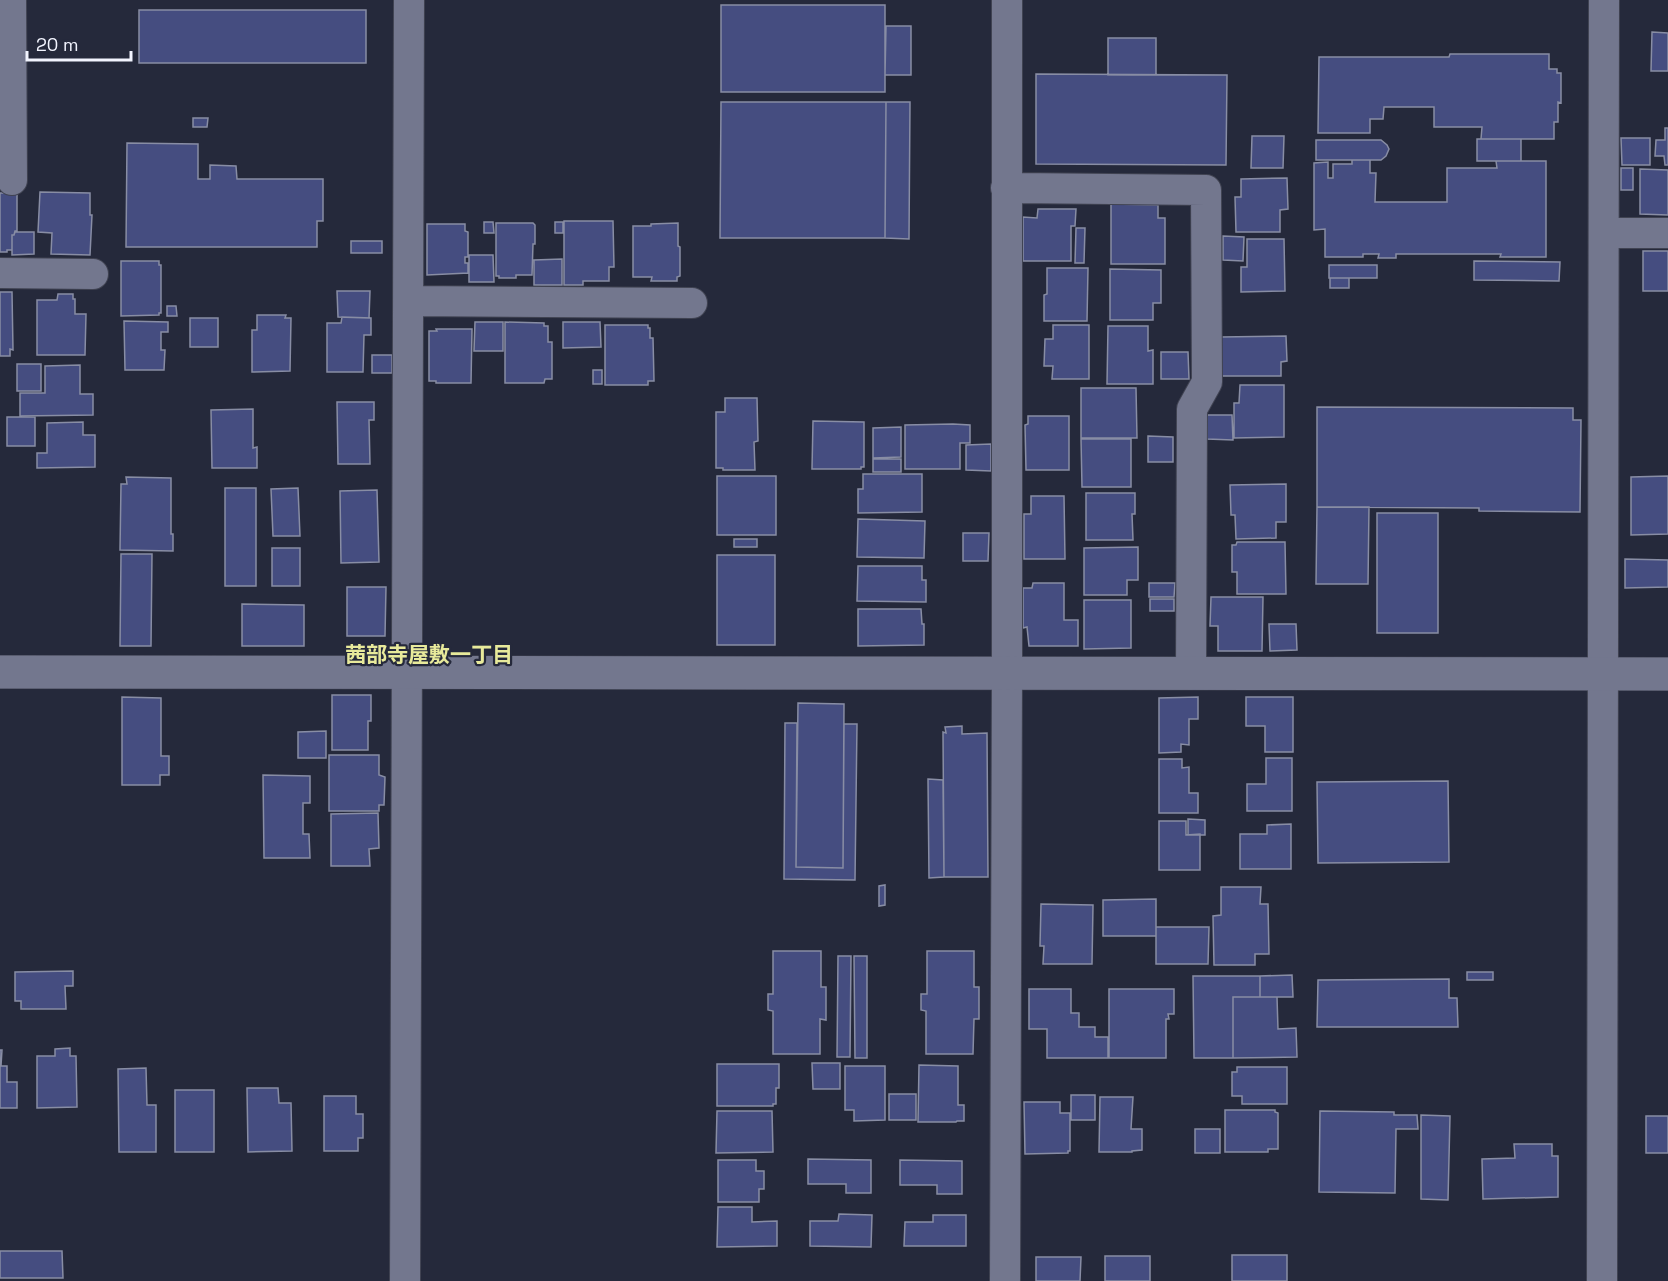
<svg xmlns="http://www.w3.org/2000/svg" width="1668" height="1281" viewBox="0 0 1668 1281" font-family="'Space Grotesk','Noto Sans JP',sans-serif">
	<rect width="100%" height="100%" fill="#25293b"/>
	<path fill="#454d80" stroke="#888da4" stroke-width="1.5" d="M721 5H885V92H721Z
		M139 10H366V63H139Z
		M886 26H911V75H885Z
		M1652 32 1668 33V71H1651Z
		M1108 38H1156V75H1108Z
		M1450 54H1549V69H1557V73H1561V103L1558 102V122H1554V139H1481L1482 127H1434V107H1384L1383 119H1370V133H1318L1319 57H1449Z
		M1036 74 1227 75 1226 165 1036 164Z
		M721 102H886L885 238H720Z
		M886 102H910L909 239 885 238Z
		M193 118H208L207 127H193Z
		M1665 128H1668V165H1665L1664 156H1655L1656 140H1665Z
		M1252 136H1284L1283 168H1251Z
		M1621 138H1650V165H1622Z
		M1477 139H1521V161H1477Z
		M1316 140H1381L1387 145 1389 149 1386 156 1381 160H1316Z
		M127 143 198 144V179H210V165L236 166 237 179H323V221H317V247H126Z
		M1352 160H1370V173H1376L1375 202H1447V168H1497L1496 161H1546V257H1500L1501 254H1396V258H1378L1379 254H1363V257H1325V229L1314 230V163L1328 162V178H1333V164H1352Z
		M1621 168H1633V190H1621Z
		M1640 169 1668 170V215L1640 214Z
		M1287 178 1288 209 1280 210V232H1236L1235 197H1241V179Z
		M40 192 90 193V215H92L90 255 51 254 52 233 38 232Z
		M0 193H17V231H15L14 235H12V250H7V252H0Z
		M1111 204 1158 205V218H1165V264H1111Z
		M1038 209H1076L1075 226H1071V261H1023V217L1037 218Z
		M564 221H613L614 267H609V281H583V285H564Z
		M484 222H493L494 233H484Z
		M555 222H563V233H555Z
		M496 223H533L535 225V244H533L532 275H516V278H499V276H496Z
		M678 223V246L680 247V276L677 277V281H651L652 277H633V226H651V224Z
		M427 224H465V231L468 232V257H465V263H468V273L427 275Z
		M1076 228H1085L1084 263H1075Z
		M15 232H34V254L12 255V235H14Z
		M1223 236 1244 237 1243 261 1223 260Z
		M1247 239H1284L1285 291 1241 292V267H1247Z
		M351 241H382V253H351Z
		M1643 251H1668V291H1643Z
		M469 255H493L494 282H469Z
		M562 259V285H534V260Z
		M121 261H159V265H161V313H159V315L121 316Z
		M1474 261 1560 262 1559 281 1474 280Z
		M1329 265H1377V278H1329Z
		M1047 268H1088L1087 321H1044V295L1047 294Z
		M1110 269 1161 270V303H1153V320H1110Z
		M1330 278H1349V288H1330Z
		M337 291H370L369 318 338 317Z
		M0 292H12L13 350 10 349V356H0Z
		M58 294H73V299H75V314H86L85 355H37V300H57Z
		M167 306H176L177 316H167Z
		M257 315H286L285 318H291L290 371 252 372V330H257Z
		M342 317 371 318V335H364L363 372H327V323H341Z
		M190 318H218V347H190Z
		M124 321 168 322V332H161V350H165L164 370H125Z
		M475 322H503V351H474Z
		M505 322 544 323V326H548V342H552V379H545L544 383H505Z
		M563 322H600L601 347 563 348Z
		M605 325H648V328H650V338H653L654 381H648V385H605Z
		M1053 325H1089V379H1052L1053 366H1044L1045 339H1053Z
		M1108 326H1148V351L1153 350V384H1107Z
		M436 329H472L471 383H436V381H429V331H437Z
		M1286 336 1287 361 1281 362V376H1221V337Z
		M1161 352H1188L1189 379H1161Z
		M372 355H392V373H372Z
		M17 364H41V391H17Z
		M80 365V394H93V415L20 416V393H45V366Z
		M593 370H602V384H593Z
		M1240 385H1284V437L1234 438V403H1239Z
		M1081 388H1136L1137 438H1081Z
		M725 398H757L758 441 754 442 755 470H723V468H716V412H725Z
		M337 402H374V420H369L370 464H338Z
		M1317 407 1573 408V420H1581L1580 512 1479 511V508L1317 507Z
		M253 409V448L257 447V468H212L211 410Z
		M1207 415H1232L1233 440 1207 439Z
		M1028 416H1069V470H1026L1025 425 1028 424Z
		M7 417H35V446H7Z
		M813 421 864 422V467H861V469H812Z
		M83 422V435H95V467L37 468V453H47V423Z
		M953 424 970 425V443H960V469H905V425Z
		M901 427V457L873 458V428Z
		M1148 436 1173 437V462H1148Z
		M1081 439H1131V487H1082Z
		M991 444V471L966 470V445Z
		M873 459H901V472H873Z
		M863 474H922V512L858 513V489H863Z
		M717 476H776V535H717Z
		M1668 476V534L1631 535V477Z
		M126 477 171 478V534H173V551L120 550 121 484H127Z
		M1286 484V522H1276V538L1236 539 1235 515H1231L1230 485Z
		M225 488H256V586H225Z
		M298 488 300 536H273L271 489Z
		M377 490 379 562 341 563 340 491Z
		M1086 493H1135V514H1132L1133 540H1086Z
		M1031 496H1064L1065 559H1024V514H1031Z
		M1317 507H1369L1368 584H1316Z
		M1377 513H1438V633H1377Z
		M858 519 925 521 924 558 857 557Z
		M963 533H989L988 561H963Z
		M734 539H757V547H734Z
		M1237 542H1285L1286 594H1237V572H1232V545H1236Z
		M1138 547V580H1127V595H1084V548Z
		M272 548H300V586H272Z
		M121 554H152L151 646H120Z
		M717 555H775V645H717Z
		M1625 559 1668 560V587L1625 588Z
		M858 566H922V580H926V602L857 601Z
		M1033 583H1064V620H1078V646H1029L1027 627 1023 628V588H1032Z
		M1149 583H1175L1174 597H1149Z
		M347 587H386L385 636H347Z
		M1211 597H1263L1262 651H1218V626H1210Z
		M1150 599H1174V611H1150Z
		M1084 600H1131V648L1084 649Z
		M242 604 304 605V646H242Z
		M858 609H921L922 624H924V645L858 646Z
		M1269 624H1296L1297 650 1270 651Z
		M332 695H371V721H368V750H332Z
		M122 697 161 698V756H169V775H160V785H122Z
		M1198 697V719H1189V745L1181 744V752L1159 753V698Z
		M1246 697H1293V752H1265V726H1246Z
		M798 703 844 704 843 868 796 867Z
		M785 723H797L796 867 843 868 844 724H857L855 880 784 879Z
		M962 726V734L987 733 988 877H944L943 732 946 733 945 727Z
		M326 731V758H298V732Z
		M329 755H379V775L385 777 384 805H379V811H329Z
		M1266 758H1292V811H1247V784H1266Z
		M1159 759H1182V768L1189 767V793H1198V813H1159Z
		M263 775 310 776V803H303V834H309L310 858H264Z
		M928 779 943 780 944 877 929 878Z
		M1448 781 1449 862 1318 863 1317 782Z
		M378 813 379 848 369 849 370 866H331V814Z
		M1188 819 1205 820V835H1188Z
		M1159 821H1186V835L1200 834V870H1159Z
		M1291 824V869H1240V834H1267V825Z
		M885 885V905L879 906V886Z
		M1221 887H1261L1260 904H1268L1269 954H1255V965H1214L1213 916 1221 915Z
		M1156 899V936H1103V900Z
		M1041 904 1093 905 1092 964H1043L1044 946H1040Z
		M1156 927H1209L1208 964H1156Z
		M773 951H821V987H826V1020L820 1019V1054H773V1011L768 1010V994H773Z
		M927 951H974V987H979V1019H974L973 1054H926V1011L921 1010V994H927Z
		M838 956H851L850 1057H837Z
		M854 956H867V1058H855Z
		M73 971V986H65L66 1009H21V1001H15V972Z
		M1467 972H1493V980H1467Z
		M1292 975 1293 997H1260V976Z
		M1193 976H1260V997H1233V1058H1194Z
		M1449 979V998H1457L1458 1027H1317L1318 980Z
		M1029 989H1071V1013H1079V1027H1095V1037H1108V1058H1047V1029H1029Z
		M1109 989H1174V1014H1168L1169 1019H1166V1058H1109Z
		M1233 997H1277L1278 1029 1296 1028 1297 1057 1233 1058Z
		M70 1048V1056H76L77 1107 37 1108V1056H55V1049Z
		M0 1050H2L1 1066H7V1082H17V1108H0Z
		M812 1063H840V1089H813Z
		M717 1064H779V1088H776V1104H773V1106H717Z
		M919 1065 958 1066V1105H964V1121H957L956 1122H918Z
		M845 1066H885V1120L854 1121V1110H845Z
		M1237 1067H1287V1104H1242V1096H1232V1072H1237Z
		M146 1068 147 1105H156V1152H119L118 1069Z
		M247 1088H278L279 1103H291L292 1151 248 1152Z
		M175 1090H214V1152H175Z
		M889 1094H916V1120H889Z
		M1071 1095H1095V1120H1071Z
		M324 1096H356V1114H363V1138H358V1151H324Z
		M1100 1097H1133L1131 1129H1142V1150L1132 1151V1152H1099Z
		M1024 1102H1060V1113H1070V1151H1068V1153L1025 1154Z
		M1225 1110H1275V1112L1278 1113V1149H1268V1152H1225Z
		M717 1111H772L773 1152 716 1153Z
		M1320 1111 1394 1112V1115H1417L1418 1129H1396L1395 1193 1319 1192Z
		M1421 1115 1450 1116 1448 1200 1421 1199Z
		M1646 1116H1668V1153H1646Z
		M1195 1129H1220V1153H1195Z
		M1514 1144H1552V1156H1558V1197L1483 1199 1482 1159 1515 1158Z
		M808 1159 871 1160V1193H846V1184H808Z
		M718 1160H756V1171H764V1189H759V1202H718Z
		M900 1160 962 1161V1194H937V1185H900Z
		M718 1207H752V1222L777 1221V1246L717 1247Z
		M839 1214 872 1215 871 1247 810 1246V1221H838Z
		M933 1215H966V1246H904L905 1222H933Z
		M0 1251H62L63 1278H0Z
		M1232 1255H1287V1281H1232Z
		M1105 1256H1150V1281H1105Z
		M1036 1257H1081L1080 1281H1036Z"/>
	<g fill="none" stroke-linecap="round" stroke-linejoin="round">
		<g stroke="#404352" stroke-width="32">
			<path id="minor" d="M11 0 12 180
				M1006 188 1206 190 1207 382 1192 409 1191 674
				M1605 233H1668
				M0 273 93 274
				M409 301 692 303
				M405 1281 409 0
				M1005 1281 1007 673V0
				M1602 1281 1604 0"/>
		</g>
		<g stroke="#404352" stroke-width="34">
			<path id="tertiary" d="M0 672 1668 674"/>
		</g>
		<use href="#minor" stroke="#73778e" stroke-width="30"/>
		<use href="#tertiary" stroke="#73778e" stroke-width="33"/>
	</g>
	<g text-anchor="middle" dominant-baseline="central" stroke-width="4.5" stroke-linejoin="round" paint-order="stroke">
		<g font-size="21" font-weight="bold" fill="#e8ea9b" stroke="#25293b">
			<text x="429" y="654">茜部寺屋敷一丁目</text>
		</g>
	</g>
	<path d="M27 51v9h104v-9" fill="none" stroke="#f2f4fe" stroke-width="3"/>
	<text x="36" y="51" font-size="18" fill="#f2f4fe" stroke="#25293b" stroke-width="4.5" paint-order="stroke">20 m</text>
</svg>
